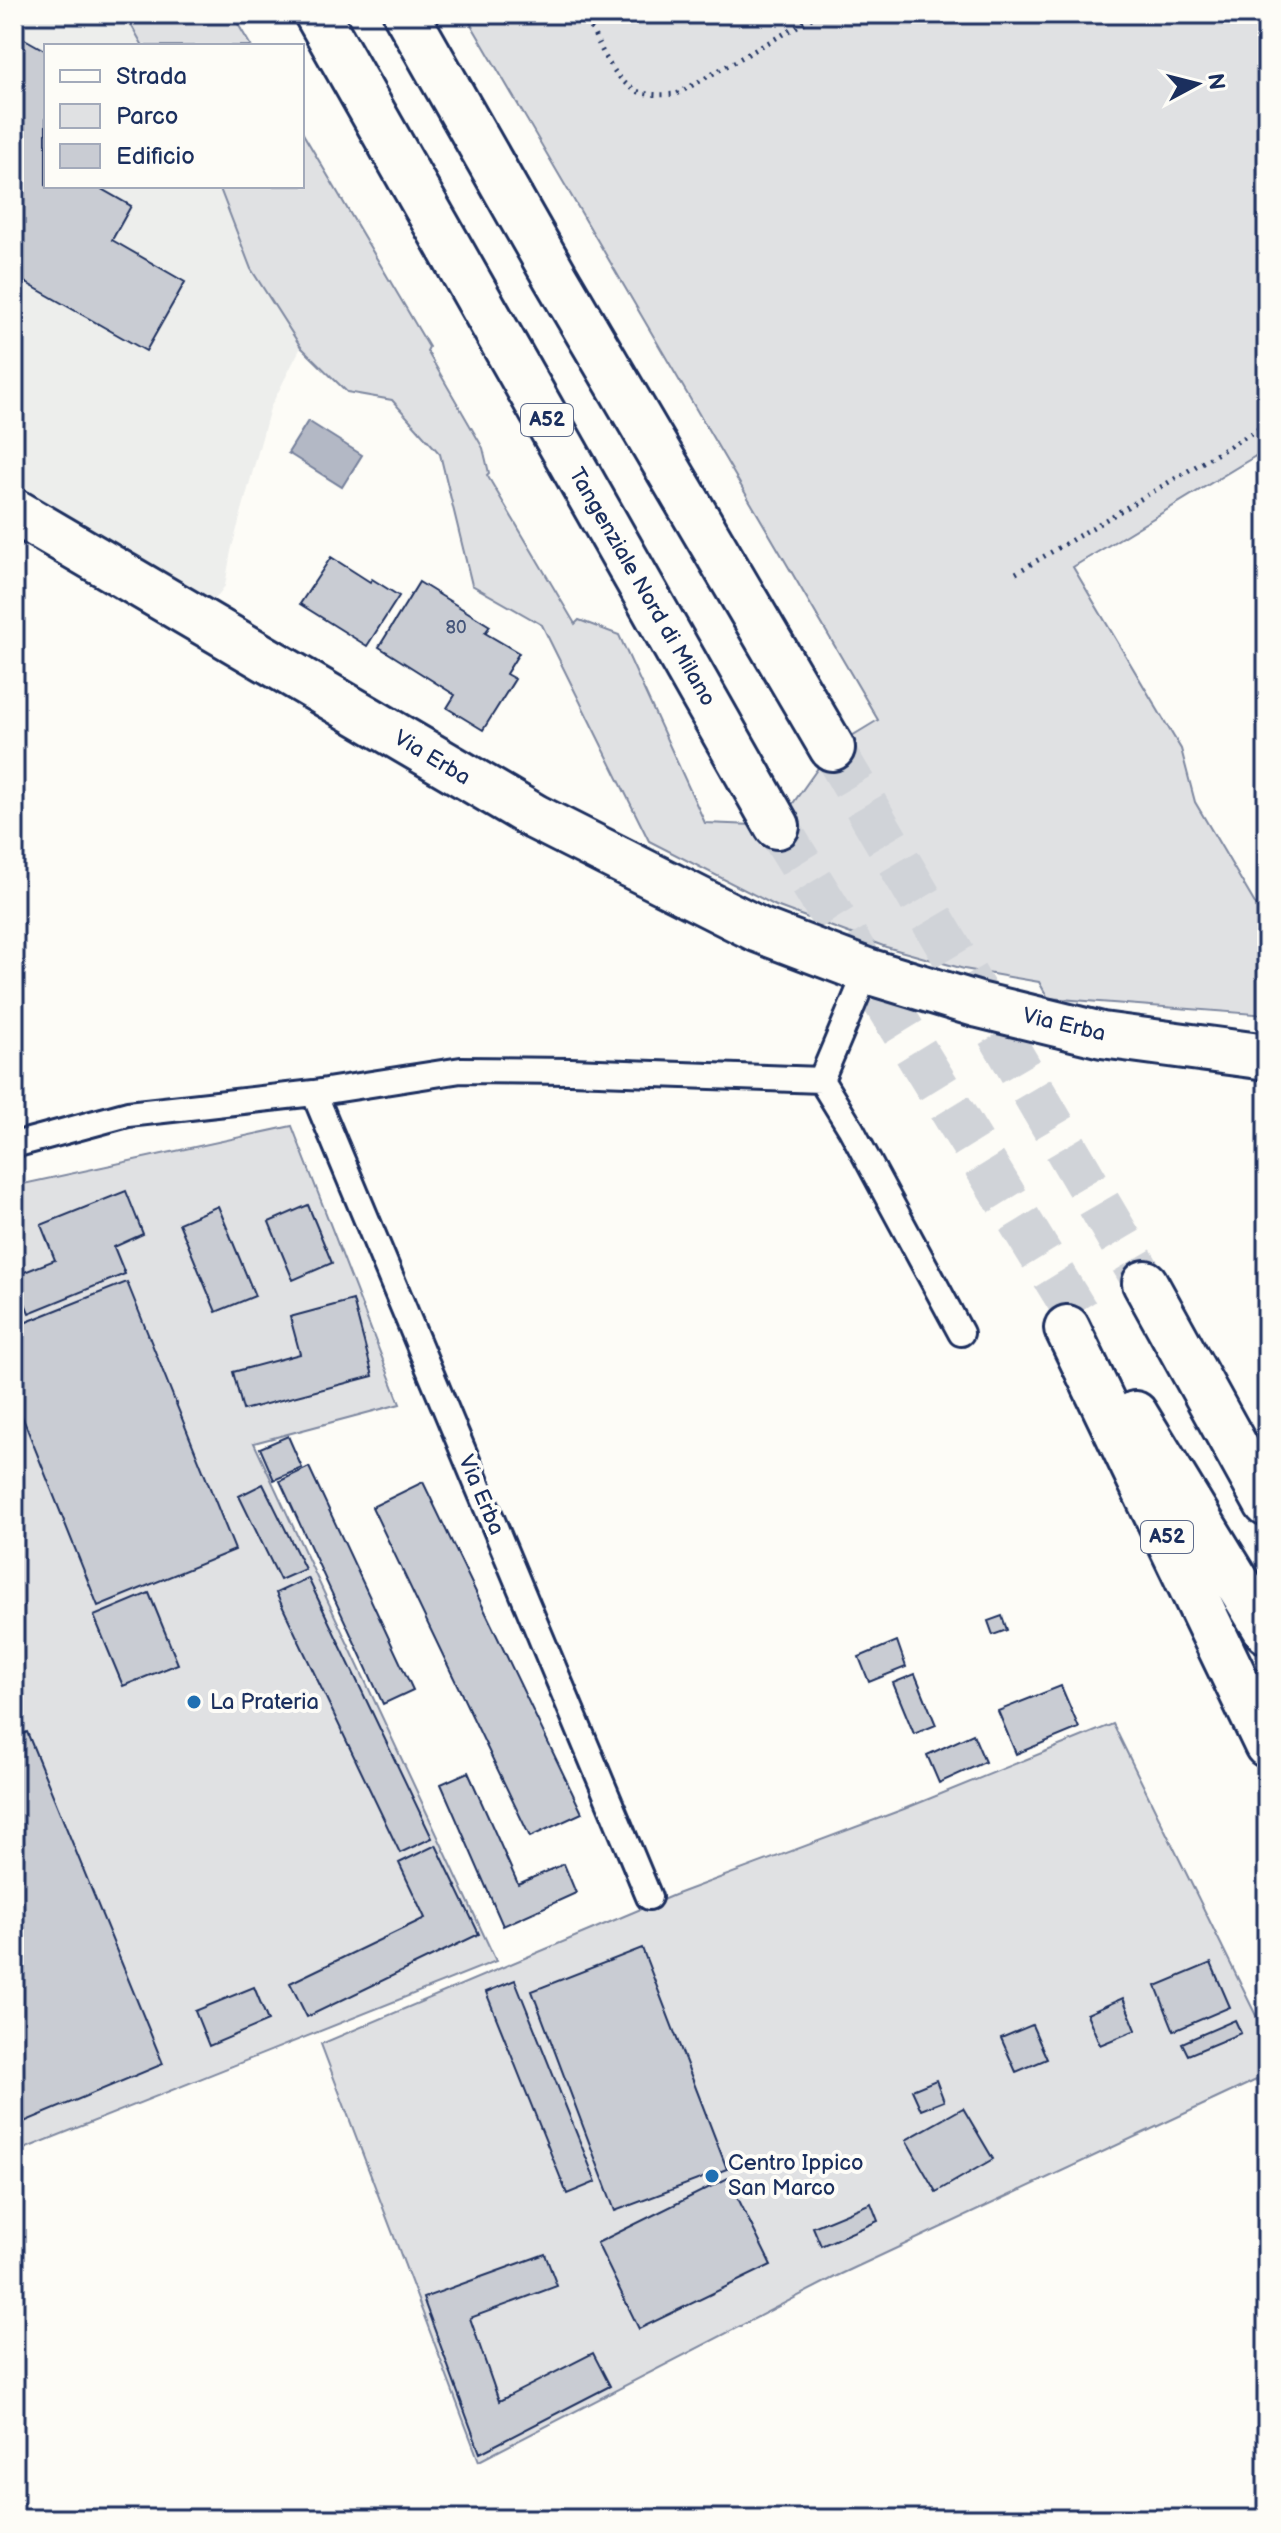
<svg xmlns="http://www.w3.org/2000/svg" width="1281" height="2533" viewBox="0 0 1281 2533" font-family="'Balsamiq Sans',sans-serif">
	<rect width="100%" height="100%" fill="#fdfcf7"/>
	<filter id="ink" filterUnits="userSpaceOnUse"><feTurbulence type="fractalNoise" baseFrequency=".0125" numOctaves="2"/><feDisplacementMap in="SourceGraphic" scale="16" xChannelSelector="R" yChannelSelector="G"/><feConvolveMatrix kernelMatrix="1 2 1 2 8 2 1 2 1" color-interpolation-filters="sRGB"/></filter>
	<g filter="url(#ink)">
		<path fill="#edeeec" d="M14 14H125L143 46H46V186H219L251 269 301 347 270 408 231 551 225 586 209 607 14 481Z"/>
		<path fill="#e0e1e3" stroke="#7e88a0" stroke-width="2" d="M125 14H232L251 46H143Z
			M465 14H1267V449L1073 567 1181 749 1195 802 1267 924V1015L1048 998 1039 982 964 969 886 947 776 906 649 841 542 625 472 585 440 454 392 400 347 392 301 347 251 269 219 186H302V132L429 347 427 351 483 448 489 473 487 475 575 624 579 620 619 635 705 823 777 826 832 748 878 720Z
			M292 1126 400 1404 254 1443 496 1961 14 2153V1186Z
			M1113 1724 1267 2038V2075L837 2276 479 2461 321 2044 674 1895 904 1809Z"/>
		<path fill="#b3b8c5" stroke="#76819c" stroke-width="2" d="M308 421 362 455 342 487 288 453Z"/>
		<path fill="#c9ccd3" stroke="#1b2f5e" stroke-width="2" d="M14 33 46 51V186H96L131 206 112 240 185 282 146 351 14 276Z
			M331 557 370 582 372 579 399 596 367 646 300 604Z
			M419 582 490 626 485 633 519 653 506 674 515 679 483 730 447 708 455 695 379 647Z
			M126 1191 143 1234 114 1247 125 1274 29 1313 14 1276 55 1260 41 1225Z
			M308 1205 332 1263 293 1280 269 1222Z
			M218 1206 255 1296 216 1312 179 1223Z
			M127 1282 235 1550 98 1606 14 1396V1327Z
			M353 1300 373 1376 243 1410 233 1372 300 1354 290 1317Z
			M288 1436 302 1468 274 1480 260 1448Z
			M309 1467 413 1690 383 1704 280 1481Z
			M423 1482 582 1813 530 1837 372 1507Z
			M263 1484 305 1569 280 1580 239 1496Z
			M308 1578 432 1838 400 1853 276 1593Z
			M149 1593 178 1664 123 1686 94 1616Z
			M1002 1616 1007 1630 993 1635 988 1621Z
			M897 1641 906 1667 869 1682 859 1657Z
			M915 1674 936 1725 914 1734 893 1683Z
			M1061 1686 1079 1728 1016 1754 998 1711Z
			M27 1732 163 2064 24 2122 14 2097V1738Z
			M973 1734 985 1762 939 1783 927 1755Z
			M468 1772 518 1884 564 1864 576 1893 503 1926 441 1784Z
			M436 1845 479 1934 307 2017 290 1983 425 1918 399 1863Z
			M642 1948 727 2169 615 2211 532 1991Z
			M1211 1963 1230 2007 1174 2031 1156 1986Z
			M515 1980 596 2182 567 2194 486 1992Z
			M254 1987 268 2021 209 2046 195 2011Z
			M1123 1998 1136 2030 1100 2045 1087 2014Z
			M1235 2020 1241 2033 1188 2055 1182 2043Z
			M1032 2025 1047 2059 1016 2072 1001 2038Z
			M936 2080 944 2101 921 2110 912 2090Z
			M963 2108 993 2159 936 2192 906 2140Z
			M728 2178 771 2265 639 2329 597 2243Z
			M871 2203 878 2221 821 2246 813 2227Z
			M545 2254 557 2286 470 2318 499 2401 593 2353 610 2386 480 2453 423 2298Z"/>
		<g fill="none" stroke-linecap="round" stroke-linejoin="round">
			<path stroke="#d0d3d8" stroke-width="44" stroke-dasharray="44 22" stroke-linecap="butt" d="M832 748 1145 1283
				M777 826 1080 1319"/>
			<g stroke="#1b2f5e" stroke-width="30">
				<path id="service" d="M821 1080 851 1129 961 1333
					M314 1093 649 1897
					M14 1145 128 1114 314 1093 461 1070 571 1071 821 1080 867 971"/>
			</g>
			<g stroke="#1b2f5e" stroke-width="50">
				<path id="secondary" d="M14 511 535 817 759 930 867 971 979 1005 1102 1035 1267 1057"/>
			</g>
			<g stroke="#1b2f5e" stroke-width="50">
				<path id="motorway" d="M317 14 777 826
					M406 14 556 278 832 748
					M1145 1283 1267 1504
					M1067 1328 1267 1745
					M1135 1414 1267 1631"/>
			</g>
			<path stroke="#1b2f5e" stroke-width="5" stroke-dasharray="2 6" stroke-linecap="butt" d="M584 14C597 38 609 74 633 89 644 96 663 95 677 94L819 14
				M1016 573 1267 424"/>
			<use href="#service" stroke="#fdfcf7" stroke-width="24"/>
			<use href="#secondary" stroke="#fdfcf7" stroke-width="44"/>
			<use href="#motorway" stroke="#fdfcf7" stroke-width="44"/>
		</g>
	</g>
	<g fill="#1f6fb2" stroke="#fdfcf7" stroke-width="3">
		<circle cx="194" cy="1702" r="8"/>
		<circle cx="712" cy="2176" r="8"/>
	</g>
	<g text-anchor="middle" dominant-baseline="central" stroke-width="8" stroke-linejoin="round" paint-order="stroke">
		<g font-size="18" fill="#46567b">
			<text x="456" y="627">80</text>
		</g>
		<g fill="#fdfcf7" stroke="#5f6c8c" stroke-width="2">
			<rect x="521" y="404" width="52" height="32" rx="6"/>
			<rect x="1141" y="1521" width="52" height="32" rx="6"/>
		</g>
		<g font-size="20" font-weight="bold" fill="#1b2f5e">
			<text x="547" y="420">A52</text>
			<text x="1167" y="1537">A52</text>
		</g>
		<g font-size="22" fill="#1b2f5e" stroke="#fdfcf7">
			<text transform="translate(642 587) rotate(60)">Tangenziale Nord di Milano</text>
			<text transform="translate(432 758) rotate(31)">Via Erba</text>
			<text transform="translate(1064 1025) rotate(13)">Via Erba</text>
			<text transform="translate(481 1495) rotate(67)">Via Erba</text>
		</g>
		<g font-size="22" fill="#1b2f5e" stroke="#fdfcf7" text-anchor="start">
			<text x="210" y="1702">La Prateria</text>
			<text x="728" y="2163">Centro Ippico<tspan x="728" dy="25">San Marco</tspan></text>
		</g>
	</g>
	<rect width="1281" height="2533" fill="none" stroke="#fdfcf7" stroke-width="48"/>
	<rect x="24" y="24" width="1233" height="2485" fill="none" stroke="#1b2f5e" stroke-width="3" filter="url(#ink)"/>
	<rect x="44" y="44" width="260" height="144" fill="#fdfcf7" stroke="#a3aaba" stroke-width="2"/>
	<rect x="60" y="70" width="40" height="12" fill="#fdfcf7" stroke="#a3aaba" stroke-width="2"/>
	<text x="116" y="84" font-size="24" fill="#1b2f5e">Strada</text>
	<rect x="60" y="104" width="40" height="24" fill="#e0e1e3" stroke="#a3aaba" stroke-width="2"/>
	<text x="116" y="124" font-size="24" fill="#1b2f5e">Parco</text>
	<rect x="60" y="144" width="40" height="24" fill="#c9ccd3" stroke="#a3aaba" stroke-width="2"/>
	<text x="116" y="164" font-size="24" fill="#1b2f5e">Edificio</text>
	<g transform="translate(1197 84) rotate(83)" stroke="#fdfcf7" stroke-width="6" paint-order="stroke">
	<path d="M0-6L14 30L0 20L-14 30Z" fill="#1b2f5e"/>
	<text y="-12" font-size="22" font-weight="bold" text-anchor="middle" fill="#1b2f5e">N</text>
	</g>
</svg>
